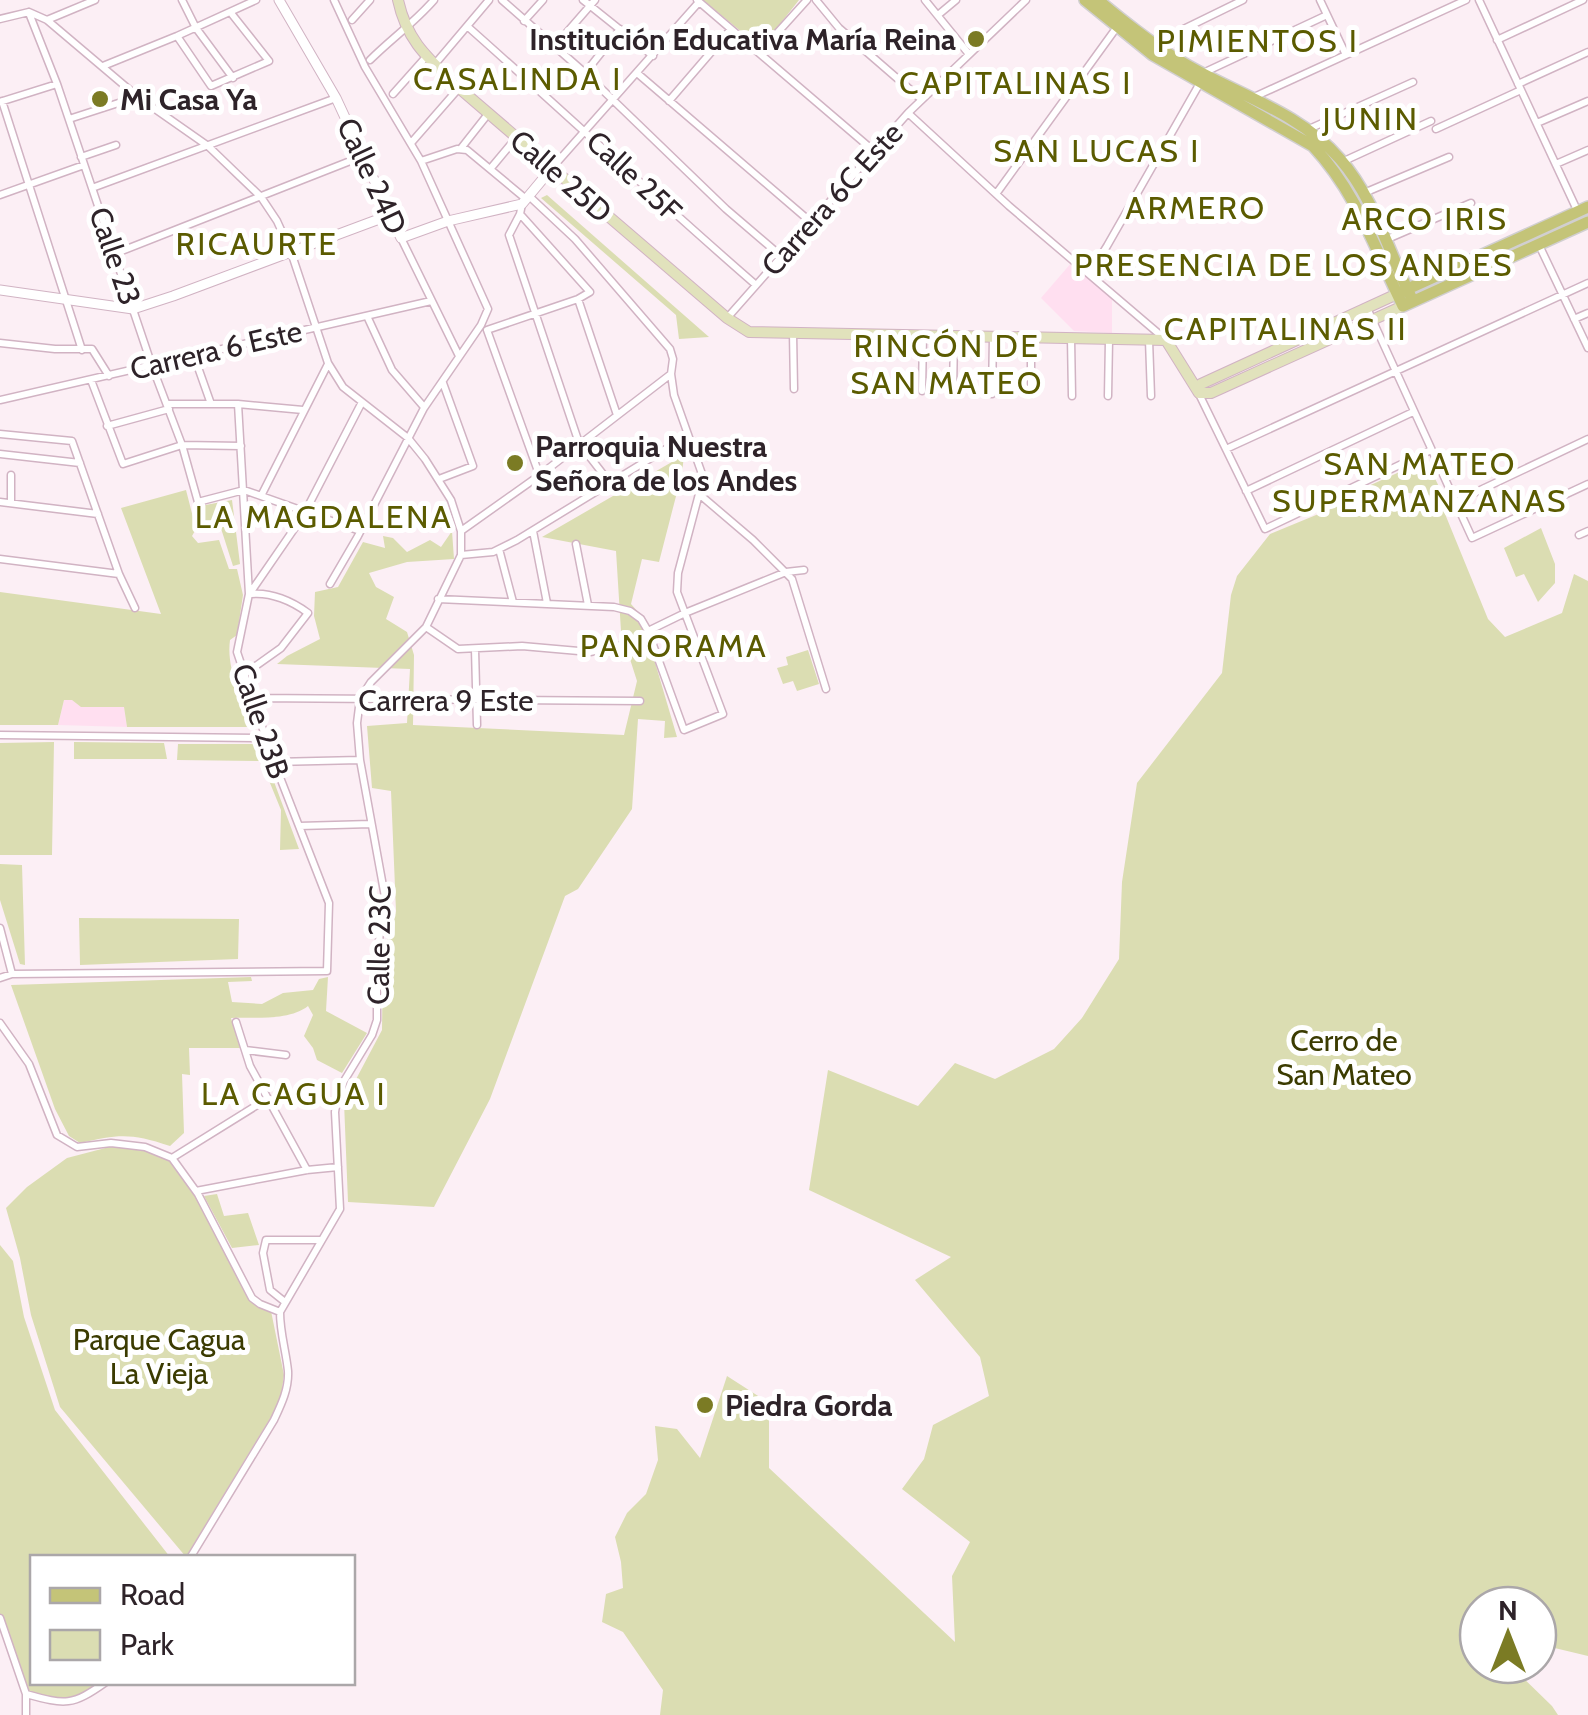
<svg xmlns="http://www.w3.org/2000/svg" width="1588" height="1715" viewBox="0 0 1588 1715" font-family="Cabin,sans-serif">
	<rect width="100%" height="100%" fill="#fceff5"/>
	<path fill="#ffdff0" d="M1072 262 1112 298V333L1074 331 1041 298Z
		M64 700H72L81 706 124 707 127 727 58 725Z"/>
	<path fill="#dbddb2" d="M703 0H799L761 48Z
		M547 195 709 337 679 339 676 315 541 198Z
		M684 455 682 473 659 562 642 559 631 604 645 620 644 641 649 642 677 737 664 738 665 721 638 719 632 809 578 889 565 896 490 1099 434 1207 348 1202 344 1102 382 1030 383 953 396 911 391 791 372 788 367 726 407 723 410 669 277 664 287 656 320 639 314 616 315 592 338 587 363 542 385 548 383 536 393 538 407 552 430 540 441 547 452 531 454 559 407 562 369 573 376 587 394 597 386 619 407 632 414 655 413 725 624 735 637 681 621 631 616 551 542 537Z
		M1426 460 1444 497 1364 488Z
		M186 490 196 529 192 536 198 543 219 540 229 569H237L243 595 237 635 230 640C226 669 242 700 252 727H127L124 707H81L72 700H64L58 725H0V592L161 614 121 508Z
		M232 500 240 564 233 566 218 519 200 524 195 507Z
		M1350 501 1418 502 1443 509 1488 619 1505 637 1562 613 1574 574 1588 581V1656L1538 1644V1605H1478V1630H1474L1478 1634V1665H1510L1552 1706 1558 1715H660L663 1690 623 1632 602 1622 606 1594 623 1588 621 1562 615 1537 627 1513 646 1494 658 1460 655 1426 677 1429 700 1458 727 1376 769 1403V1468L955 1642 952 1576 970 1542 902 1489 924 1459 933 1425 989 1396 980 1357 915 1280 951 1257 809 1190 828 1070 918 1106 955 1063 995 1079 1054 1049 1082 1018 1119 959 1122 882 1137 783 1222 673 1231 595 1237 576 1270 534Z
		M1541 528 1555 564V583L1538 602 1524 574 1516 577 1504 548Z
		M808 650 819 684 797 691 793 681 783 684 777 668 788 665 786 657Z
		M54 742 52 855H0V743Z
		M74 742 164 743 167 759H74Z
		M178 744H260L299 849 280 850 281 810 261 761 177 760Z
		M0 864 22 865 25 965 20 964 0 900Z
		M79 918 239 919 238 959 80 965Z
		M251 977 252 981 228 982 232 1002 262 1004 283 993 313 990 319 979 328 977 326 1011 367 1033 342 1073 317 1060 313 1048 304 1036 313 1015 308 1006C289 1021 255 1017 231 1018L240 1048H189L190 1075 182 1074 184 1133 170 1146C131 1133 119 1134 80 1143L69 1136 55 1109 11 985Z
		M113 1146 148 1151 169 1159 196 1195 250 1299 271 1311 284 1375 281 1396 271 1417 186 1557 60 1407 31 1315 20 1258 6 1208 27 1187 67 1158Z
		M217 1194 224 1216 248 1213 259 1245 232 1248 204 1196Z
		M0 1245 13 1261 24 1317 55 1410 170 1557 32 1558V1682L106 1683C72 1704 64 1702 24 1696L0 1620Z"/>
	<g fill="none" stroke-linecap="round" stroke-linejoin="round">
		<g stroke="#d1b3c3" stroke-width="9">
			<path id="minor" d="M182 0 196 28 233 78
				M502 0 585 73 726 209 781 256
				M583 0 653 56
				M697 0 875 152
				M816 0 839 28 921 99
				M925 0 968 53
				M1320 0 1346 55
				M1479 0 1577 210
				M29 12 47 20 138 97 208 146 261 197 277 221 291 252 328 363 343 387 408 438 425 459 451 500 461 531V555L426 627 371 682 360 699 357 723 360 760 385 897 377 955V1020L372 1035 344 1081 337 1099 335 1112 340 1209 280 1312C280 1333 286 1351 288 1371 289 1389 281 1405 274 1420L190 1558
				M29 13 57 84 152 366 182 445 198 502 244 490 360 531
				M938 15 956 0
				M0 19 29 12
				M47 20 95 0
				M352 20 370 0
				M524 21 543 0
				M467 26C564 112 658 200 756 285
				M177 36 211 86 269 61 231 13
				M1497 40 1583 0
				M1155 43 1243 0
				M555 46 595 0
				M760 52 807 0
				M370 60C391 39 414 23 434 0
				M435 64 489 0
				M103 66 177 36 256 0
				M585 73 620 29
				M637 73 812 223
				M1203 73 1327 15
				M1518 84 1588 52
				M393 94 426 57
				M1254 97 1466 0
				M2 101 82 350
				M669 101 731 29
				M0 102 57 84
				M908 113 1009 206 1165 339
				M69 119 137 97
				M1537 123 1588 101
				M1309 129 1413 82
				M1436 129 1521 90
				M411 143 459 88
				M462 147 488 114
				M81 157 116 145
				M421 161 457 149 467 150 526 199
				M1344 161 1431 121
				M1556 164 1588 150
				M491 168 516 138
				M552 168 699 2
				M92 188 336 98
				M1364 193 1449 157
				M996 194 1117 27
				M0 195 84 165
				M522 204 520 214 509 235 579 443 610 483
				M401 238 459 356
				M1385 240 1471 203
				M1539 245 1588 348
				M114 254 363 156
				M1090 273 1107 246 1200 83
				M578 299 617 415
				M1367 308 1472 538 1588 484
				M367 316 392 370 424 407
				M728 317 908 113 1026 0
				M1574 319 1588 313
				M487 330 578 299 590 292 520 214
				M487 330 539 474
				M793 333 794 389
				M1071 338 1072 396
				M1149 340 1151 396
				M0 343 55 349H92L109 376
				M194 356 211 404
				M91 380 123 464 182 445 241 446
				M922 391 923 336
				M953 392 954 337
				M992 394 993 337
				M1031 394V338
				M1199 394 1265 529 1431 450
				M1108 396 1109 340
				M0 400 431 301
				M167 404H238L303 410
				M107 426 169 409
				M0 434 72 441 119 574 135 608
				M1226 449 1588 283
				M0 454 80 463
				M439 479 473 466 443 383
				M1246 491 1413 412
				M699 494 753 540 792 579 826 689
				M261 496 328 364
				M0 502 98 514
				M1455 502 1588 439
				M11 503V475
				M461 531 540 475 671 374
				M533 531 547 603
				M1579 535 1588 531
				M576 544 588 605
				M499 549 513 602
				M461 555 493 552 517 540 687 436
				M0 559 119 574
				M330 584 358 536 424 408 481 325 488 309 421 161 365 67 334 0
				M250 593 303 516 362 402
				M438 599 614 607 630 611 641 619 648 631 684 730 723 714 677 592 678 573 699 494 702 474 674 395 671 374 673 359 670 349 575 239 529 196
				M426 627 458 649 522 646 590 652 628 644 648 631 685 613 786 572 804 570
				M475 649 477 725
				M243 675 281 648 308 613C292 601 271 592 251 594
				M252 698 640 701
				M0 735 266 738
				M274 762 360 760
				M299 826 371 824
				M0 928 12 974
				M0 978 12 974 327 971 329 903 274 762 237 652 249 594 238 404
				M236 1022 250 1066 307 1170
				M0 1023 29 1064 57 1135 77 1147 111 1143 145 1147 172 1158
				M245 1050 286 1055
				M172 1158 198 1194 252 1298 260 1304 280 1312
				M172 1158 267 1099
				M196 1191 307 1170 338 1167
				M285 1302 270 1290 263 1253 266 1240H320
				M0 1618 26 1694V1715
				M26 1694C66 1705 72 1706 106 1682"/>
		</g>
		<g stroke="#d1b3c3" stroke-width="11">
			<path id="tertiary" d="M279 0 336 98 401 238 448 221 522 204 552 168
				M0 290 133 309 173 296 390 215"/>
		</g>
		<g stroke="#d1b3c3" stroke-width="12">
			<path id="secondary" d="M398 0C407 42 429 59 459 88L727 318 749 332 1166 340 1199 393H1211L1403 306
				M1197 389 1201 384 1397 294"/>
		</g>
		<g stroke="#d1cfd0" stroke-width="14">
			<path id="primary" d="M1085 0 1153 55 1313 146C1357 193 1375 249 1403 306L1588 222
				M1098 0C1120 19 1154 45 1178 60 1231 93 1298 110 1340 159 1375 199 1389 254 1413 301
				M1401 292 1588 207"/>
		</g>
		<use href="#minor" stroke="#fff" stroke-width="6"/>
		<use href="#tertiary" stroke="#fff" stroke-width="9"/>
		<use href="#secondary" stroke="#e1e2bc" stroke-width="10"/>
		<use href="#primary" stroke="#c4c478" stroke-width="11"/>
	</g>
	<g fill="#7b7b24" stroke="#fff" stroke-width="4">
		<circle cx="976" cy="39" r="10"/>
		<circle cx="100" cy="99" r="10"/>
		<circle cx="515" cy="463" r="10"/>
		<circle cx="705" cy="1405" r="10"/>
	</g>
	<g text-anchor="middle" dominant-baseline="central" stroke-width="10" stroke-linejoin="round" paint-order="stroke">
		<g font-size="30" font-weight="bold" fill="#2e2329" stroke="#fff" text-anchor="start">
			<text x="956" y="39" text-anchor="end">Institución Educativa María Reina</text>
			<text x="120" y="99">Mi Casa Ya</text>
			<text x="535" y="446">Parroquia Nuestra<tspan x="535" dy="34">Señora de los Andes</tspan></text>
			<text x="725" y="1405">Piedra Gorda</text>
		</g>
		<g font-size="30" fill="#2e2329" stroke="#fff">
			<text transform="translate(372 176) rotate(65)">Calle 24D</text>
			<text transform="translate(561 176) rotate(41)">Calle 25D</text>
			<text transform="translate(634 176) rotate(43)">Calle 25F</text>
			<text transform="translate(832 199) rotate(-48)">Carrera 6C Este</text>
			<text transform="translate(115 256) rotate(71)">Calle 23</text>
			<text transform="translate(216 350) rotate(-13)">Carrera 6 Este</text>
			<text x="446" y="700">Carrera 9 Este</text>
			<text transform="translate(261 721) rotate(71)">Calle 23B</text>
			<text transform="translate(379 945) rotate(-89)">Calle 23C</text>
		</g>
		<g font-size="30" fill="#3b3b01" stroke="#fff">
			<text x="1344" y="1040">Cerro de<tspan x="1344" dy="34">San Mateo</tspan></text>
			<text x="159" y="1339">Parque Cagua<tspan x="159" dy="34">La Vieja</tspan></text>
		</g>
		<g font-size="32" letter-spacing="2.5" fill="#5b5b00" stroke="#fff">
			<text x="1258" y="40">PIMIENTOS I</text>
			<text x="518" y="78">CASALINDA I</text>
			<text x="1016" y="82">CAPITALINAS I</text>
			<text x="1371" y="118">JUNIN</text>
			<text x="1097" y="150">SAN LUCAS I</text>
			<text x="1196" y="207">ARMERO</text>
			<text x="1425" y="218">ARCO IRIS</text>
			<text x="257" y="243">RICAURTE</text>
			<text x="1294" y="264">PRESENCIA DE LOS ANDES</text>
			<text x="1286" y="328">CAPITALINAS II</text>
			<text x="947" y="345">RINCÓN DE<tspan x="947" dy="37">SAN MATEO</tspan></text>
			<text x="1420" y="463">SAN MATEO<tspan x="1420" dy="37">SUPERMANZANAS</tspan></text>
			<text x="324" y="516">LA MAGDALENA</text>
			<text x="674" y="645">PANORAMA</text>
			<text x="294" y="1093">LA CAGUA I</text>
		</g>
	</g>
	<rect x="30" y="1555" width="325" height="130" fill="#ffffff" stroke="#aba7a9" stroke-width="2.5"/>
	<rect x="50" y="1588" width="50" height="15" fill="#c4c478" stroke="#aba7a9" stroke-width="2.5"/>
	<text x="120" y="1605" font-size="30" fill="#2e2329">Road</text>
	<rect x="50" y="1630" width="50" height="30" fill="#dbddb2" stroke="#aba7a9" stroke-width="2.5"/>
	<text x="120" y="1655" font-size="30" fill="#2e2329">Park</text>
	<g transform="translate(1508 1635)"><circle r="48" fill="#ffffff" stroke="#aba7a9" stroke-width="2.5"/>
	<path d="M0-8L18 38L0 25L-18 38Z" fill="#7b7b24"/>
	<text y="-15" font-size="28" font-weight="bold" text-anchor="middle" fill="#2e2329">N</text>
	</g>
</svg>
